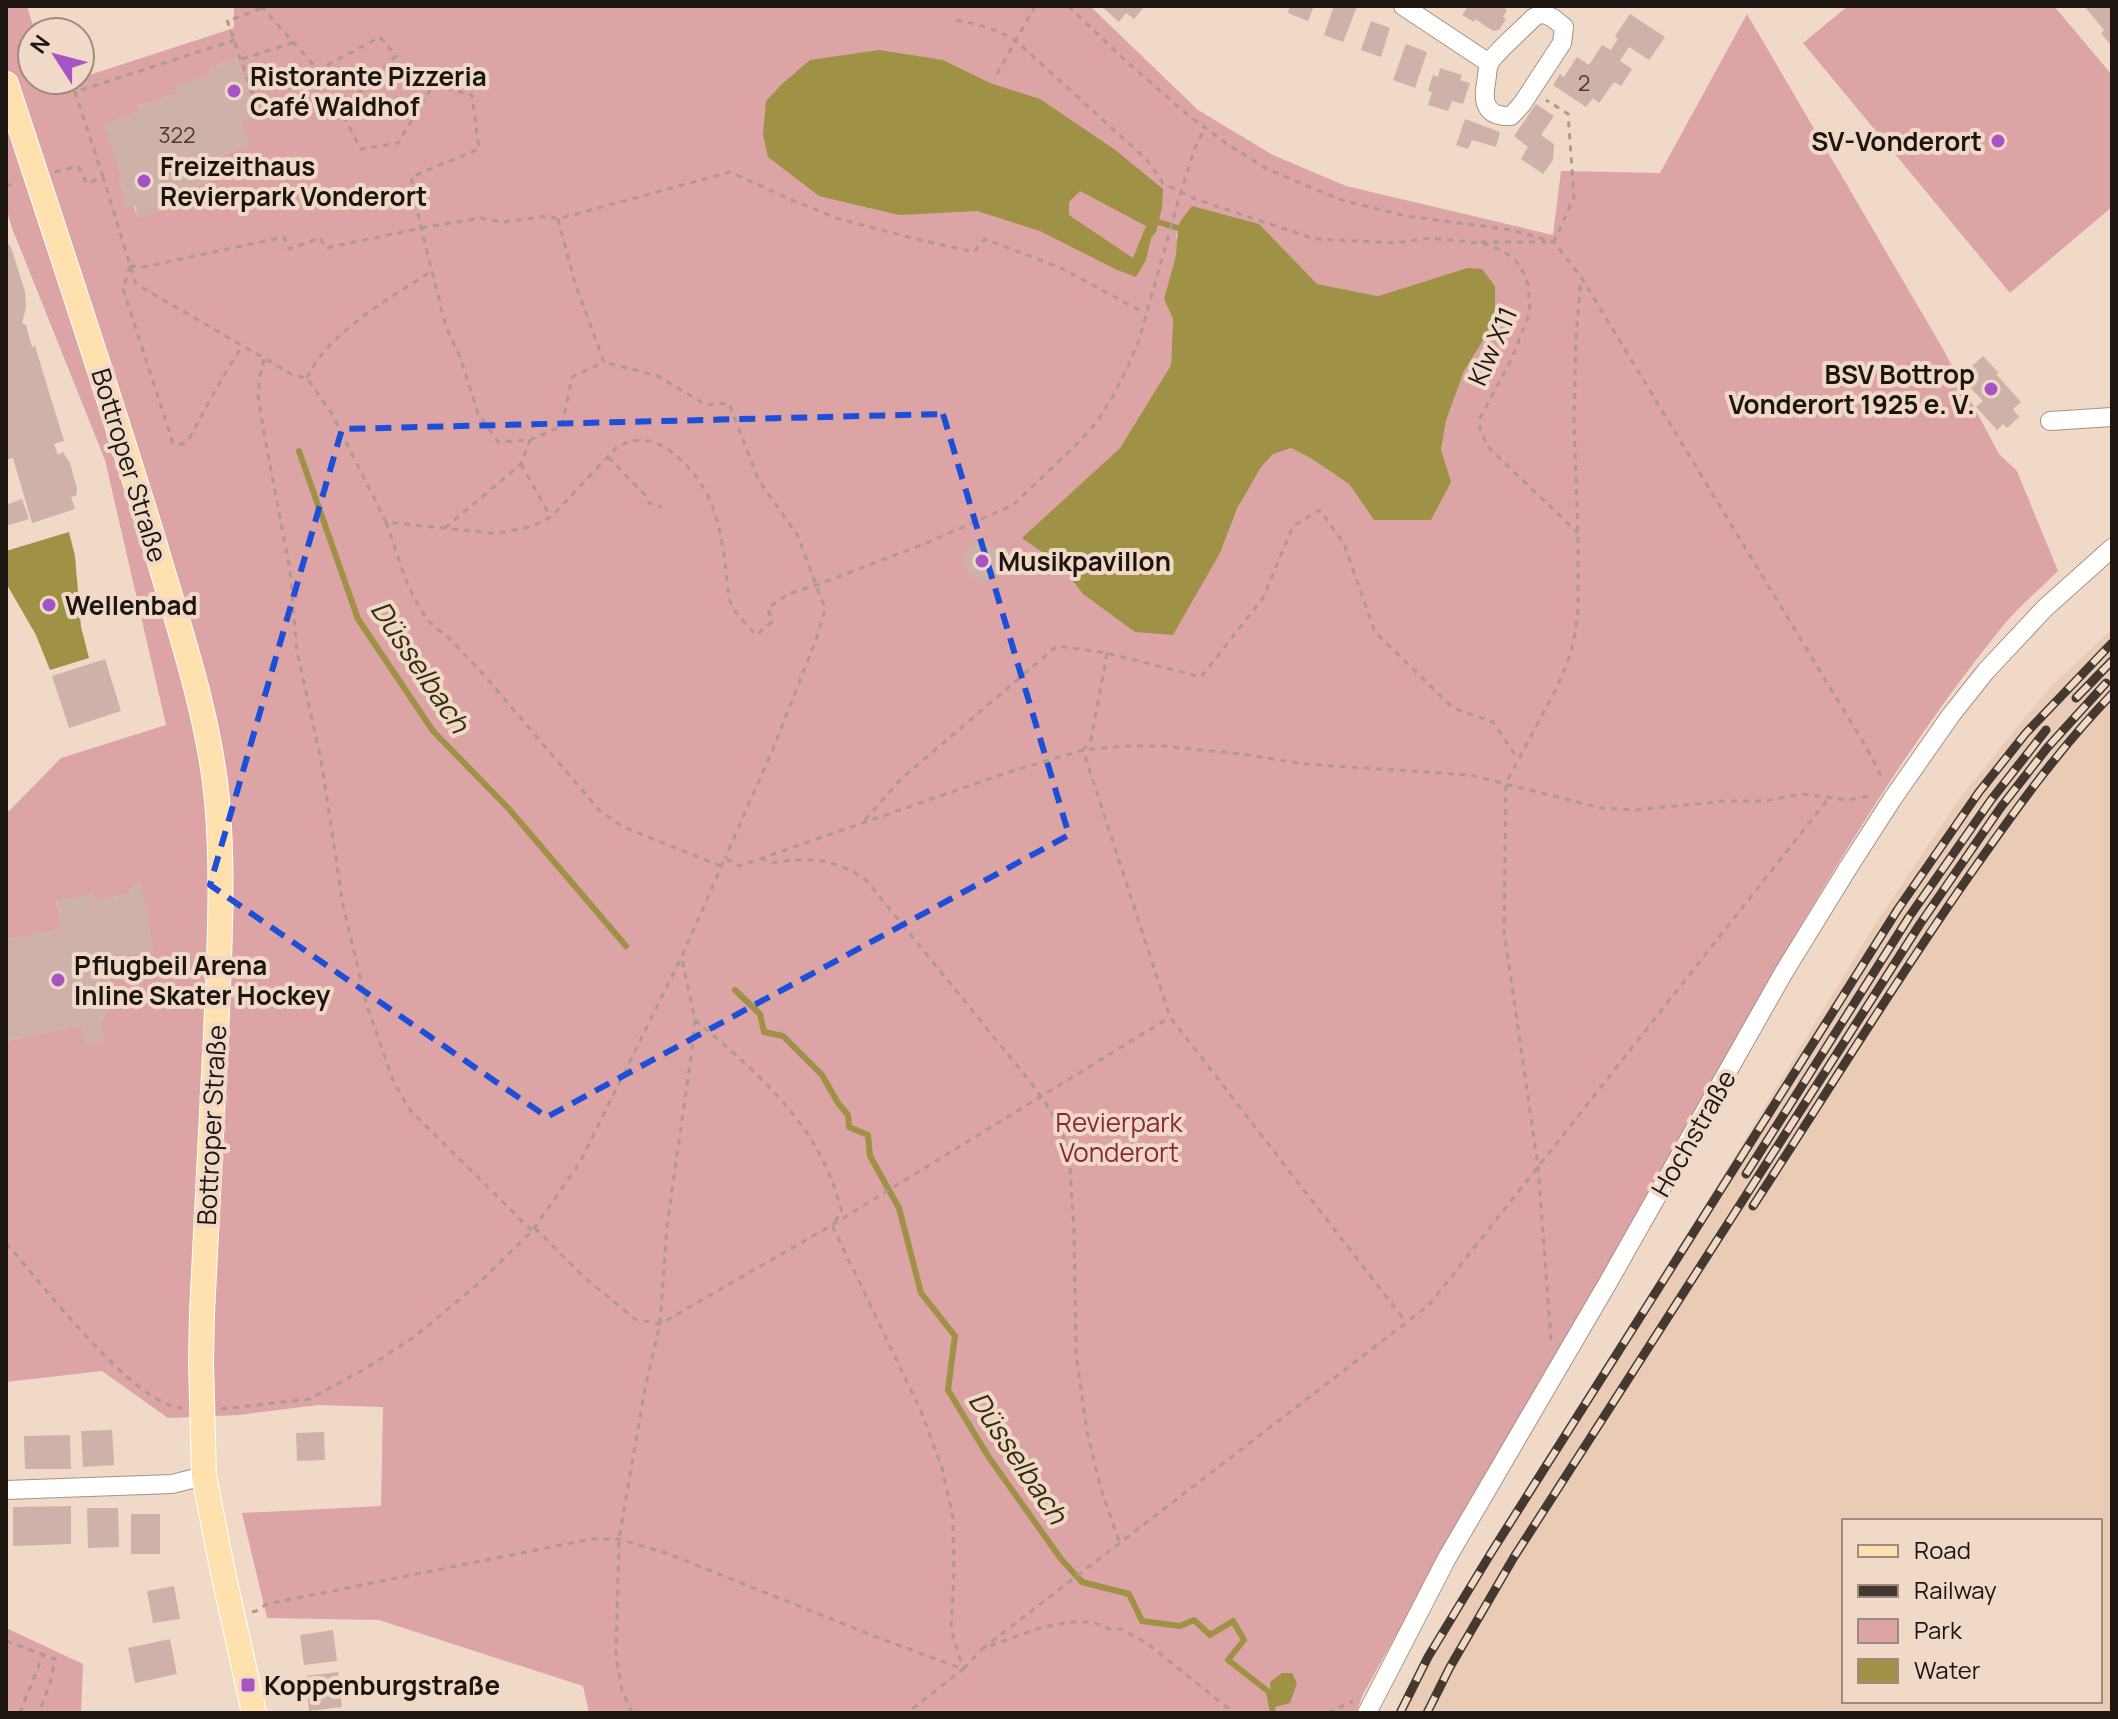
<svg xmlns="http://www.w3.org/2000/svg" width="2118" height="1719" viewBox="0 0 2118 1719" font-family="Manrope,sans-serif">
	<rect width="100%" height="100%" fill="#f1d9c8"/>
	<path fill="#eaccb6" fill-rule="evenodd" d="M2112 629V1713H1396L1419 1666 1487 1554 1689 1232 1875 924 1962 795 2049 688ZM1844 1521H2100V1701H1844Z"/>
	<path fill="#dda4a5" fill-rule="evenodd" d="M6 6H27L35 32H32V80H51L53 86 72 80H80V78L234 28V6H1090L1198 110 1273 155 1346 186 1553 235 1561 171 1660 173 1747 14 1943 349 1999 454 2017 471 2058 571C2040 589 2018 607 2002 627 1872 788 1774 972 1674 1151 1572 1333 1465 1512 1363 1694L1356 1713H589L583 1686 379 1620 267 1618 242 1513 381 1506 383 1407 318 1405 239 1415 168 1418 102 1371 6 1382V1041L81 1025 104 1042 100 1022 114 1001 106 960 141 884 134 885 128 894 94 901 93 894 56 901 62 929 6 940V813L10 810 61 758 166 725 105 460 12 228 6 207ZM237 59 255 115 241 120 249 146 223 154 229 174 197 185 138 217 122 178 105 124 140 112 138 106 178 93 176 87 211 75 209 68ZM1187 215 1317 284 1378 296 1467 268 1486 336 1464 371 1446 421 1441 450 1374 520 1349 484 1312 459 1291 448C1285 450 1277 451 1272 454 1251 469 1230 528 1220 553L1083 594 1059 564 1023 538 1120 448 1171 365 1173 319 1164 299 1176 255 1178 243 1176 236 1181 220Z
		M1848 6H2054L2112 75V207L2010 293 1803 43Z
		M6 1628 83 1664 81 1713H6Z"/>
	<path fill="#9f9145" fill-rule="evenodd" d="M879 50 943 60 990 83 1040 99 1114 149 1163 189 1162 208 1156 232 1151 238 1146 260 1136 277 1115 269 1040 231 977 211 899 215 819 196 768 157 763 134 766 101 782 84 810 60ZM1080 191 1146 226 1133 258 1069 215V202Z
		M1192 206 1259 224 1317 284 1378 296 1467 268 1482 269 1495 286V310L1486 336 1464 371 1446 421 1441 450 1451 482 1431 520H1374L1349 484 1312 459 1291 448 1273 454 1261 467 1238 507 1220 553 1173 635 1135 632 1083 594 1059 564 1022 538 1120 448 1171 365 1173 319 1164 299 1176 255 1178 228 1181 220Z
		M69 532 75 556 81 627 89 658 50 670 36 635 6 583V551Z
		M1282 1673H1292L1297 1683 1290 1703 1272 1708 1270 1682Z"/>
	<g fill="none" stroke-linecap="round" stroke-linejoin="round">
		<path stroke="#9f9145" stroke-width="6" d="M1158 222 1178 228
			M299 451 358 619 433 731 509 809 626 946
			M735 990 760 1014 764 1032 783 1036 822 1075 838 1103 848 1115 849 1127 868 1135 870 1156 899 1208 921 1293 955 1336 948 1390 988 1456 1061 1559 1082 1582 1129 1594 1142 1621 1180 1626 1194 1620 1210 1635 1233 1621 1244 1640 1228 1660 1269 1692 1273 1713"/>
	</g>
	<path fill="#ceb1a9" d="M1101 6H1145L1134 19 1126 13 1119 22Z
		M1290 6H1314L1308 21 1288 13Z
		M1334 6 1357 7 1343 42 1324 35Z
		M1468 6H1501L1507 10 1503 17 1506 19 1499 30 1493 31 1475 19 1474 22 1462 15Z
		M2084 6H2108L2112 11V47L2101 33 2104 30Z
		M1630 14 1665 37 1649 60 1629 47 1620 61 1632 69 1621 86 1614 82 1599 103 1593 98 1586 107 1553 85 1560 74 1564 77 1577 57 1589 65 1602 45 1611 50 1618 39 1615 36Z
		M1371 21 1390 28 1381 57 1361 50Z
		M1406 44 1427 52 1415 88 1393 80Z
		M237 59 255 115 241 120 250 146 223 154 229 174 197 185 201 198 138 218 135 206 127 208 118 179 122 178 104 124 140 112 138 106 178 93 175 86 211 75 209 68Z
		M1440 68 1462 75 1460 80 1470 83 1463 104 1452 101 1448 111 1428 105 1432 92 1428 91 1433 75 1438 77Z
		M1536 104 1554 116 1541 135 1554 144 1553 160 1543 174 1521 159 1528 147 1514 136Z
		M1465 119 1500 132 1496 147 1472 140 1468 149 1456 145Z
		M6 240 12 250 25 292 26 308 22 323 26 325 32 347 35 346 64 441 54 444 58 455 63 452 70 463 77 489 76 496 71 497 75 509 32 523 13 458 6 460Z
		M1983 356 1999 373 1996 374 2021 402 2013 409 2019 417 2007 428 2003 424 1997 430 1976 407 1983 401 1960 377Z
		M22 499 29 519 6 526V505Z
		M987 541 995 548 1003 567 982 584 968 573 963 555 973 543Z
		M105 659 121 711 69 728 52 676Z
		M141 884 154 950 106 960 114 1001 100 1022 104 1042 85 1046 81 1025 6 1041V940L62 929 56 901 93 893 94 901 128 894 134 885Z
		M112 1430 114 1465 83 1467 81 1431Z
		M324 1432 325 1460 297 1461 296 1433Z
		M70 1435 71 1469H25L24 1436Z
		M71 1506V1544L13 1546V1507Z
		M87 1508H118L119 1547 88 1548Z
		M131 1514H160V1554H131Z
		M174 1586 180 1619 153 1623 147 1591Z
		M333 1630 337 1661 304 1665 300 1635Z
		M170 1639 177 1674 135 1683 128 1648Z
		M338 1672 342 1707 309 1711 305 1676Z"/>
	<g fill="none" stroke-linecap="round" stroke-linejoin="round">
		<g stroke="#a89282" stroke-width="20">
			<path id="minor" d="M1403 6 1489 63
				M1542 13 1553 18 1564 27 1562 43 1522 104 1511 116C1487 117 1482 104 1486 83 1487 78 1487 70 1489 64 1493 54 1524 28 1533 18Z
				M2050 421 2112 417
				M6 1490 172 1484 204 1476
				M1367 1713 1447 1558 1606 1286 1784 972 1848 868 1893 798 1951 715 1986 671 2045 608 2112 548"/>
		</g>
		<g stroke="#fff" stroke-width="26">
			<path id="major" d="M6 84C56 236 107 388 154 542 178 625 209 714 217 800 224 877 219 957 216 1034 211 1127 207 1220 202 1313L201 1362 204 1476 222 1568 254 1713"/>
		</g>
		<path stroke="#ae9b8e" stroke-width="3" stroke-dasharray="6 6" stroke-linecap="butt" d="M261 6 318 70 380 37 396 56 341 111 361 149 398 143 433 85 472 95 479 149 411 177 421 228 446 327 460 357 478 413 498 442 530 440 562 426 572 377 604 362
			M1068 6 1125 60 1189 116 1227 144 1267 169 1341 200 1406 216 1512 230 1554 242 1581 277 1618 338 1866 747 1884 781
			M233 19 262 8
			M227 20 259 112
			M956 20C978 24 996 29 1015 40L1147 160 1163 183 1195 199 1315 239 1396 243 1430 238 1469 242 1486 244 1503 251 1516 261 1524 274 1528 285 1530 312 1512 358 1480 418V430L1489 448 1578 533
			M242 59 295 42
			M997 74 1035 6
			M73 80 75 92
			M289 84 294 97 325 87 318 70
			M55 172 78 166 87 184 103 177 136 284 293 375 307 378 332 414 386 522 490 533 504 532 533 526 551 517 617 447C635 437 652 438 669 450 709 480 719 516 725 563 727 575 727 589 730 600 732 612 748 625 756 635L772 622 768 608 788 594 817 585 929 542 1013 505 1076 445 1097 422 1114 394 1128 366 1139 340 1182 188 1195 148 1204 129
			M103 177 75 92 235 40
			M6 186 17 183
			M558 219 575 283 604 362 658 376 706 405 729 403 758 479 798 536 825 609 817 637 773 749 725 858
			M1481 242H1554L1574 197 1568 114 1546 100
			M130 266 144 267 284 237 289 249 320 238 326 248 421 228 481 218 502 222 548 216 558 219 730 172 794 201 839 219 916 239 974 252 985 239 1061 268 1145 313
			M130 266 123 289 173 443C180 445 184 445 189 439L216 389 242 346
			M264 359 260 376 258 395 264 433 290 570 297 651 321 760 343 905 367 1006 394 1083 411 1111 532 1231
			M307 378C328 332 392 297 433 270
			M608 457 645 495 649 503 662 507
			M521 464 550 516
			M386 522 408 586 427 620 451 640 484 675 599 810 623 827 721 866
			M445 528 521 464 530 440
			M1107 653 1091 740 1083 750 1170 1017 1406 1322
			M865 820 901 779 1057 646 1107 653 1201 677 1263 598 1293 526 1320 510 1344 544 1375 632 1453 708 1493 722 1518 759
			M761 858 770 863C809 857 834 857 867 881L1032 1084 1058 1121 1069 1154 1074 1230 1076 1353 1087 1432 1101 1489 1119 1541
			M695 1020C746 1062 801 1110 828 1171 834 1184 838 1199 842 1212L832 1225 921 1411 942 1468 953 1518 954 1574 951 1629 963 1669 907 1713
			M535 1228 585 1278 635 1319 660 1324 832 1225 1170 1017
			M6 1243C39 1280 134 1406 182 1408
			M1551 1340 1538 1166 1504 931 1506 783 1556 689 1567 664 1574 640 1578 610V533L1574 422 1576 337 1581 280
			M221 1409 310 1399 363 1370 413 1338 479 1283 532 1231 579 1164 682 956 725 858 739 866 1006 773 1083 750 1123 746H1163L1241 754 1305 764 1470 775 1601 808 1635 810 1725 801H1763L1803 794 1848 800 1874 795
			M252 1612 256 1611 267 1604 591 1539H619L666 1553 879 1638 963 1669 982 1649 1017 1636 1043 1627 1070 1622H1093L1109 1629H1121L1148 1644 1234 1713
			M6 1641 55 1659 51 1680 39 1713
			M982 1649 1429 1305 1828 799
			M20 1713 43 1655
			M632 1713 622 1690 616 1656 619 1539 645 1388 660 1324 667 1226 691 1057 695 1020 682 959
			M1328 1713 1353 1701"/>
		<use href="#minor" stroke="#fff" stroke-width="18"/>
		<use href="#major" stroke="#ffe1b0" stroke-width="24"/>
		<g stroke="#443931" stroke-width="9">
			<path id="rail" d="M2076 698 2112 661
				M1746 1174 1909 917 1991 800 2046 730
				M1753 1206C1825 1096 1894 983 1969 876 2013 813 2058 750 2112 694
				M1400 1713 1428 1657 1491 1553 1898 909 1979 792 2026 733 2112 643
				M1427 1713 1450 1667 1514 1557 1920 924 2001 807 2047 748 2106 683"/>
		</g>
		<use href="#rail" stroke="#f1d9c8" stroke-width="6" stroke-dasharray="18" stroke-linecap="butt"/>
	</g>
	<path fill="none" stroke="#1d4ed8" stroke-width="6" stroke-dasharray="16 10" stroke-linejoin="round" d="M943 414 1069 835 547 1117 210 885 342 429Z"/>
	<g fill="#a654c4" stroke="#f1d9c8" stroke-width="3">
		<circle cx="234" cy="91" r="8"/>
		<circle cx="1998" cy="141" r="8"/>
		<circle cx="144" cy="181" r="8"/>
		<circle cx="1991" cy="389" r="8"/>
		<circle cx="982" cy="561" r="8"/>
		<circle cx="49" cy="605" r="8"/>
		<circle cx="58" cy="980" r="8"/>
		<rect x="240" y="1677" width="16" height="16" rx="4"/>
	</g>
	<g text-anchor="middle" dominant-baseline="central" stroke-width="8" stroke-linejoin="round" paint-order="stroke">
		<g font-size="22" fill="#493c36">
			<text x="1584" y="83">2</text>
			<text x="177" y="135">322</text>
		</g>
		<g font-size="26" font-weight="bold" fill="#1d150f" stroke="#f1d9c8" text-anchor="start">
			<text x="250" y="76">Ristorante Pizzeria<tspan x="250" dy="30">Café Waldhof</tspan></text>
			<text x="1982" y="141" text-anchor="end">SV-Vonderort</text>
			<text x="160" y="166">Freizeithaus<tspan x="160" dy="30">Revierpark Vonderort</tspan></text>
			<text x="1975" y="374" text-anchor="end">BSV Bottrop<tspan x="1975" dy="30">Vonderort 1925 e. V.</tspan></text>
			<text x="998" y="561">Musikpavillon</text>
			<text x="65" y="605">Wellenbad</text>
			<text x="74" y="965">Pflugbeil Arena<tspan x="74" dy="30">Inline Skater Hockey</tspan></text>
			<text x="264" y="1685">Koppenburgstraße</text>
		</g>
		<g font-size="26" fill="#1d150f" stroke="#f1d9c8">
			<text transform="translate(1492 346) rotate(-66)">Klw X11</text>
			<text transform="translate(130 465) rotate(73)">Bottroper Straße</text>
			<text transform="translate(211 1125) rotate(-87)">Bottroper Straße</text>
			<text transform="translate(1693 1133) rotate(-60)">Hochstraße</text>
		</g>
		<g font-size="26" fill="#872934" stroke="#f1d9c8">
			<text x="1119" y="1122">Revierpark<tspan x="1119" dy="30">Vonderort</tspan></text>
		</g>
		<g font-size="28" font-style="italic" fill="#352e0c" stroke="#f1d9c8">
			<text transform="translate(421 666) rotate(56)">Düsselbach</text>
			<text transform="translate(1019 1457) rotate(56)">Düsselbach</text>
		</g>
	</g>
	<rect width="2118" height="1719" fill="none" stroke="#1d150f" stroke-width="16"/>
	<rect x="1842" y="1519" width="260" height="184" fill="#f1d9c8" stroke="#9c8b7e" stroke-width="2"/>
	<rect x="1858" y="1545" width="40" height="12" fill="#ffe1b0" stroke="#9c8b7e" stroke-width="2"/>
	<text x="1914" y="1559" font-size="24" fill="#1d150f">Road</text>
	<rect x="1858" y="1585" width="40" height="12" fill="#443931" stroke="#9c8b7e" stroke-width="2"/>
	<text x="1914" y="1599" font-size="24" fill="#1d150f">Railway</text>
	<rect x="1858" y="1619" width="40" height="24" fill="#dda4a5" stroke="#9c8b7e" stroke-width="2"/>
	<text x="1914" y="1639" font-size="24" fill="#1d150f">Park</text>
	<rect x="1858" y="1659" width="40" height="24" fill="#9f9145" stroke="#9c8b7e" stroke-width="2"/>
	<text x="1914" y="1679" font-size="24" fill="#1d150f">Water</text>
	<g transform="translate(56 56) rotate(306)"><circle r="38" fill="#f1d9c8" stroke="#9c8b7e" stroke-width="2"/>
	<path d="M0-6L14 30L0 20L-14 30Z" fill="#a654c4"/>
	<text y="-12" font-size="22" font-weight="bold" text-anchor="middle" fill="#1d150f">N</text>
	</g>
</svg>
